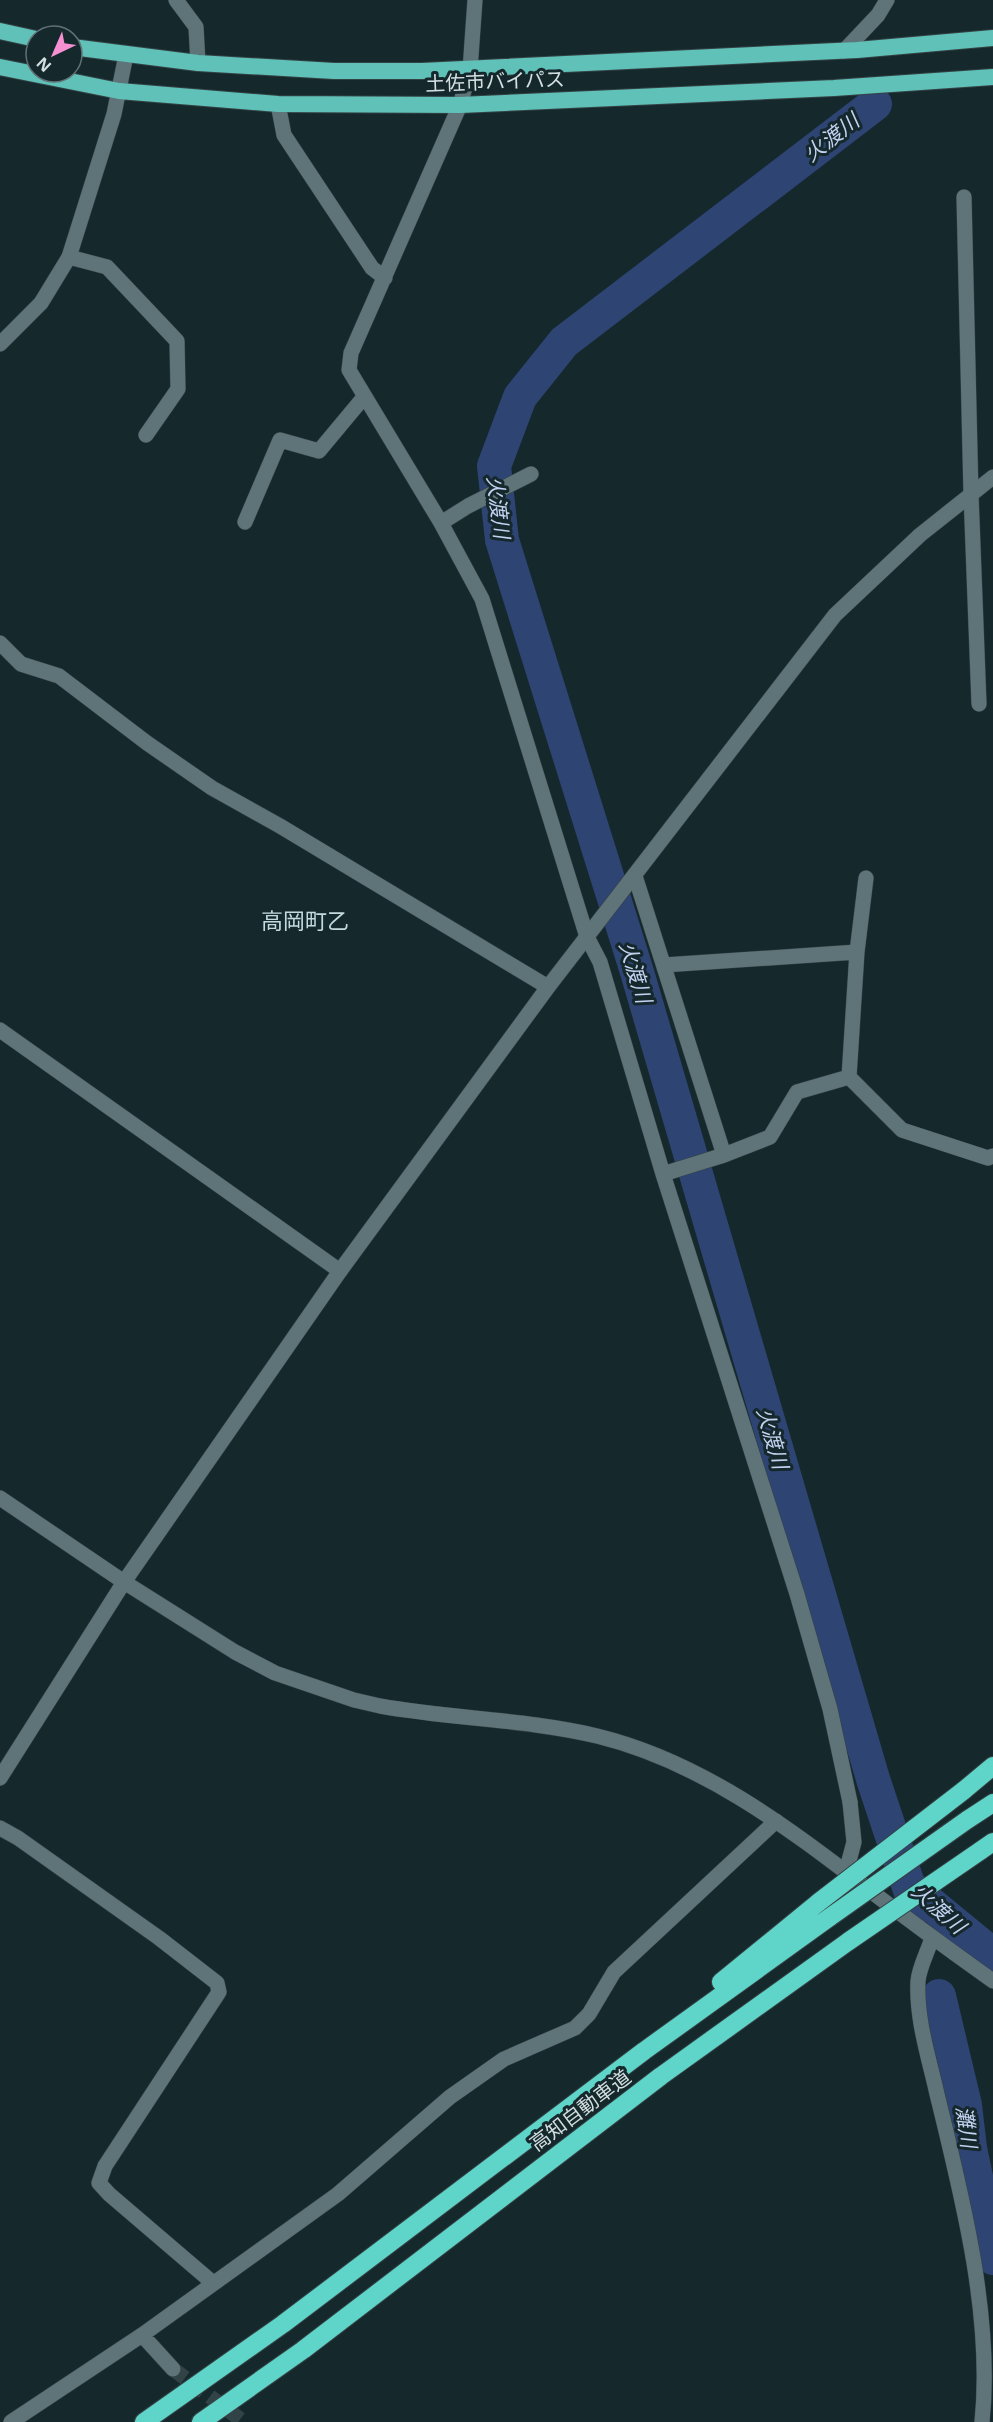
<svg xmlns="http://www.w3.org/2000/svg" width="993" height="2422" viewBox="0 0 993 2422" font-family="'Noto Sans','Noto Sans JP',sans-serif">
	<rect width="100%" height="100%" fill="#15282c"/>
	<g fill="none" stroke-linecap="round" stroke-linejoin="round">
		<path stroke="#2e4473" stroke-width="34" d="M875 104 564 342 520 397 494 466 502 540 637 972 873 1779 916 1908
			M910 1887 993 1955
			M939 1996 965 2105 970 2148 993 2258"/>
		<path stroke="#324347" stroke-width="15" stroke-dasharray="15 8" stroke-linecap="butt" d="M173 2369 244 2422"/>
		<g stroke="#344245" stroke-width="16">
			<path id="minor" d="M176 0 196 27 198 63
				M475 0 470 70 460 105 351 353 349 370 441 523 482 599 587 937 600 962 663 1174 797 1594 830 1709 850 1802
				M844 51 878 15 887 0
				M278 104 284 135 372 268 385 278
				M964 197 971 494 979 704
				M69 257 107 267 177 341 178 389 146 435
				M245 522 280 440 319 451 364 397
				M441 523 468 506 531 474
				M0 643 21 664 59 676 147 743 212 788 280 826 548 987
				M635 876 724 1155 663 1174
				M857 952 866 878
				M664 965 857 952 849 1077 797 1092 770 1137 724 1155
				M0 1030 340 1271
				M849 1077 902 1130 988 1158 993 1156
				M0 1828 18 1838 159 1938 217 1983 219 1992 105 2166 99 2183 109 2194 213 2283
				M142 2335 173 2369
				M11 2422 142 2335 338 2194 450 2097 504 2059 575 2028 589 2014 614 1972 776 1821"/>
		</g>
		<g stroke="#344245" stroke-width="16">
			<path id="tertiary" d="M0 344 41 303 69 257 114 114 126 55
				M0 1498 124 1582 235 1652 275 1673 354 1700 380 1706C452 1719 526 1719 597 1736 700 1761 786 1826 868 1889 910 1921 951 1951 993 1981
				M0 1778 124 1582 340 1271 548 987 835 615 920 535 993 477
				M846 1872 854 1842 850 1802
				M932 1938C928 1951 919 1968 918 1981 916 2019 929 2058 937 2094 962 2196 993 2317 982 2422"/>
		</g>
		<g stroke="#344245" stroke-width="18">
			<path id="trunk" d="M0 31 36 39
				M72 47 198 63 334 71H422L857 50 993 38
				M0 67 119 91 278 104 460 105 834 88 993 77"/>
		</g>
		<g stroke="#344245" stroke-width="20">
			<path id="motorway" d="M963 1791 993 1766
				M967 1820 993 1803
				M980 1851 993 1842
				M721 1982 819 1902
				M144 2422 283 2324 644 2051 830 1917
				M201 2422 303 2350 661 2076 849 1941"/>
		</g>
		<use href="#minor" stroke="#5f7478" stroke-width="15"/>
		<use href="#tertiary" stroke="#5f7478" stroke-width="15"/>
		<use href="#trunk" stroke="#5fc1b8" stroke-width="16"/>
		<use href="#motorway" stroke="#5fd4c8" stroke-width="18"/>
		<g stroke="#344245" stroke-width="20" stroke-linecap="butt">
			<path id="motorway-bridge" d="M819 1902 963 1791
				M830 1917 967 1820
				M849 1941 980 1851"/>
		</g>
		<use href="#motorway-bridge" stroke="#5fd4c8" stroke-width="18"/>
	</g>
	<g text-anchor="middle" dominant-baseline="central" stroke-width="6" stroke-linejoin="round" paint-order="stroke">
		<g font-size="20" fill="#d4dfe2" stroke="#15282c">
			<text transform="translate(495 81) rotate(-2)">土佐市バイパス</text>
			<text transform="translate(580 2110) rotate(-37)">高知自動車道</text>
		</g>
		<g font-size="21" font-style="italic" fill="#c3d2f1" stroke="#15282c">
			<text transform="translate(831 137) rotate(-38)">火渡川</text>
			<text transform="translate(499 507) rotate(83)">火渡川</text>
			<text transform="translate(636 972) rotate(73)">火渡川</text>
			<text transform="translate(773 1438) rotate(74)">火渡川</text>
			<text transform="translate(939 1908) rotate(42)">火渡川</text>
			<text transform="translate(967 2127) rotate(82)">灘川</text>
		</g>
		<g font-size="22" fill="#c2d9de" stroke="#15282c">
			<text x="305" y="920">高岡町乙</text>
		</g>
	</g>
	<g transform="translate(54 54) rotate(224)"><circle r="28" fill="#15282c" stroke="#617175" stroke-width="1.5"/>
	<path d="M0-4.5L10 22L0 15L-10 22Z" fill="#f590d1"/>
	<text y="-9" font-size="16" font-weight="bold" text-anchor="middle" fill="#d4dfe2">N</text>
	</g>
</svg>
